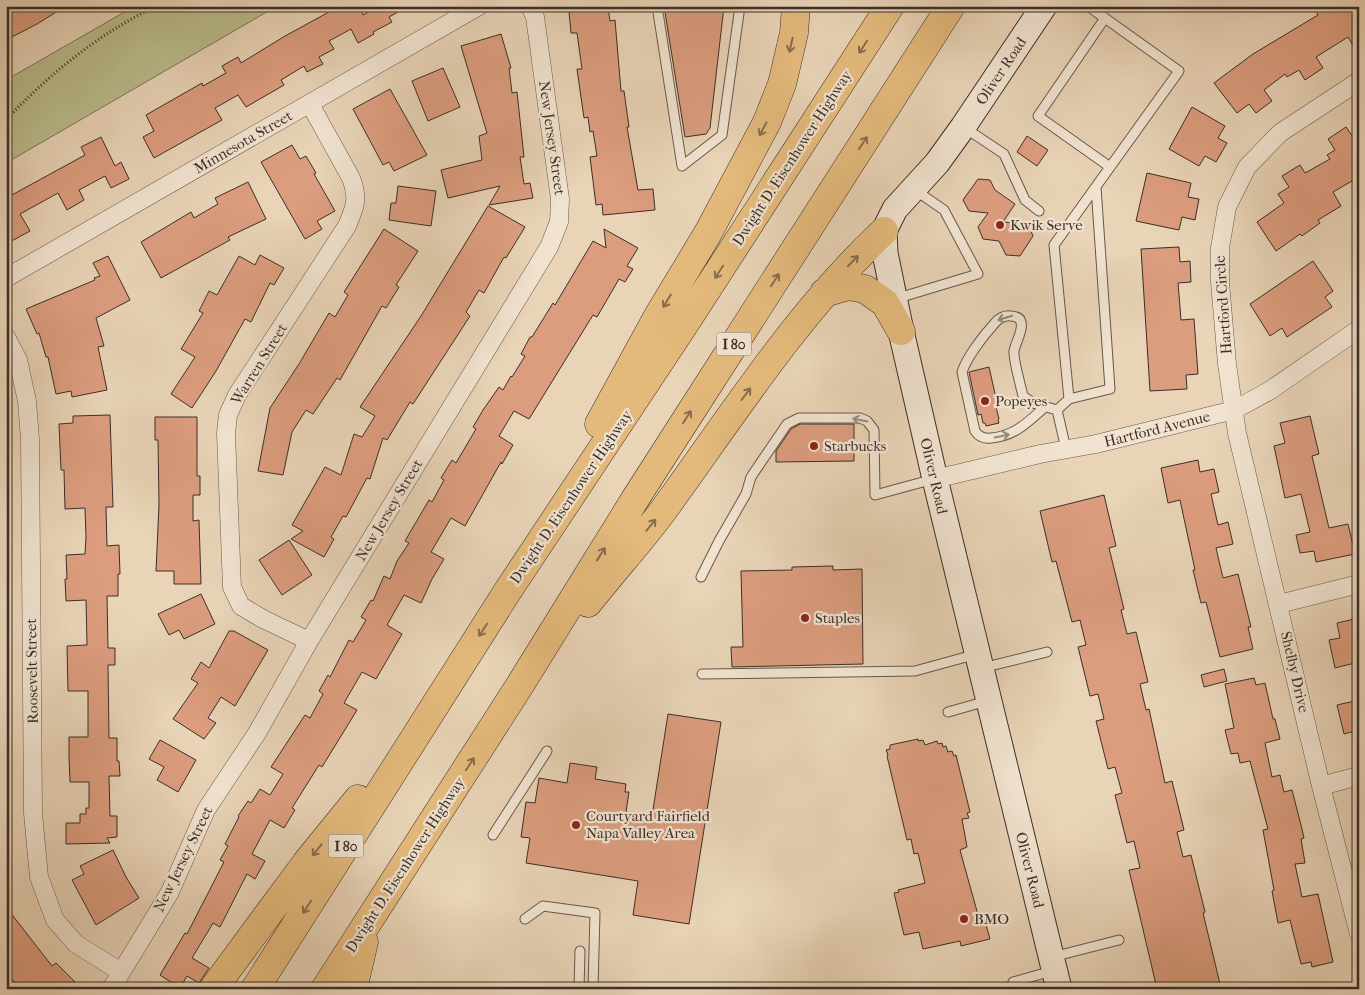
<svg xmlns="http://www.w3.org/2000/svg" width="1365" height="995" viewBox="0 0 1365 995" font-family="'IM FELL French Canon',serif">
	<rect width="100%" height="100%" fill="#e9d4b7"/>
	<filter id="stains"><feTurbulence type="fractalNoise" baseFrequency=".004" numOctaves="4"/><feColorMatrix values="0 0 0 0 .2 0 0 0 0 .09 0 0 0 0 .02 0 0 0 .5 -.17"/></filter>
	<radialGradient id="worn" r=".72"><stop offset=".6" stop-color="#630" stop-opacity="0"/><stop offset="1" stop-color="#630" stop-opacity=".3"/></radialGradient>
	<path fill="#babc8c" stroke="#7a755a" d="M135 6H277L6 163V80Z"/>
	<path fill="#dc9d7e" stroke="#3b2e29" d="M6 6H66L37 24 6 40Z
		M340 6H359L363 15 379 6H409L389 17 392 22 373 32 374 34 358 43 351 29 329 41 334 49 319 57 323 64 307 72 304 66 281 80 284 85 246 107 238 95 215 108 222 120 154 158 143 137 154 131 146 115 202 83 203 86 226 73 222 66 238 57 241 63 285 36Z
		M664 6H724L710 128 706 134 685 137Z
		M1325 6H1359V56L1348 37 1316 57 1323 68 1305 80 1299 70 1287 77 1285 74 1264 90 1272 101 1256 113 1249 104 1237 113 1214 83 1253 54 1318 15 1316 11Z
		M608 7 610 21 615 20 621 91H624L629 127H627L638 190 653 189 655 210 603 215 602 204 596 205 590 157 597 156 593 131 590 132 588 117 584 118 577 69H582L577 33H571L569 12Z
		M501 34 511 68H509L512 93 517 92 524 157H520L524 184 530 183 533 198 489 205 500 186 448 198 441 170 482 160 479 136 487 133 461 46Z
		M443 68 460 107 428 121 412 81Z
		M390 89 427 155 394 171 389 162 383 165 353 109Z
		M1192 107 1225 126 1218 138 1227 143 1216 162 1205 156 1199 166 1169 149Z
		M1346 127 1353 137 1359 134V177L1333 192 1341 206 1318 220 1320 223 1302 236 1300 234 1276 251 1257 222 1284 203 1278 194 1289 187 1282 176 1300 165 1305 173 1330 159 1327 155 1335 150 1328 139Z
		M1027 136 1048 150 1037 166 1017 152Z
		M101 137 115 166 121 162 129 179 111 188 105 176 79 190 84 200 67 210 58 193 20 214 30 231 6 244V189L10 196 85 155 81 147Z
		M292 145 300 159 306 156 316 173 314 174 335 211 317 221 322 229 305 239 261 162Z
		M1147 173 1191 183 1188 197 1199 199 1195 220 1182 217 1179 230 1136 221Z
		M978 179 990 180 995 190 1015 204 1003 222 1028 224 1033 236 1020 256 1006 255 999 241 983 239 978 227 988 213 969 211 963 200Z
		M248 182 266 219 228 237 230 240 161 278 141 242 191 212 194 218 218 204 215 198Z
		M398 186 436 191 431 226 389 220 391 203H396Z
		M488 206 525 227 506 258 504 257 484 293 479 290 466 312 470 316 413 404 410 402 387 440 383 438 370 479 367 478 346 517 343 516 331 537 334 539 324 557 291 539 303 531 292 525 325 467 341 475 354 434 362 437 375 416 360 407 421 316Z
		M384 229 418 251 396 285 399 287 386 308 382 306 340 380 337 378 313 414 306 410 292 432 283 475 258 471 270 408 299 364 329 313 335 317 348 295 344 292Z
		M604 229 638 248 627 266 633 269 625 282 619 279 597 317 593 315 529 419 514 411 499 436 513 445 502 464 501 462 465 526 451 518 431 552 444 559 432 579 421 603 404 595 387 625 402 634 376 679 362 672 344 703 357 710 322 767 319 765 292 808 295 810 284 828 270 820 252 854 265 861 255 879 247 874 220 927 213 923 192 958 209 968 199 983 187 976 180 988 160 975 185 933 187 934 224 862 220 860 228 846 225 844 239 817 238 816 248 801 251 803 260 789 270 795 283 774 271 767 305 715 310 718 323 694 319 691 328 675 330 677 349 640 353 642 366 620 361 617 371 600 373 601 384 576 390 579 397 561 409 543 405 541 429 500 432 502 444 480 441 478 452 460 456 463 476 429 473 427 483 410 499 387 503 390 511 376 512 377 525 356 521 354 530 337H532L553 303 555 305 593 241 606 248Z
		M1179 247 1180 262 1190 261 1191 282 1178 283 1180 307 1181 320 1194 319 1198 374 1186 375 1187 389 1150 391 1141 249Z
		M260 255 284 268 274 285 270 283 251 322 245 319 216 371 192 408 171 394 195 357 181 349 203 313 199 311 209 291 217 295 239 256 255 265Z
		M108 256 130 300 96 318 104 346 98 347 107 390 72 397 71 391 56 394 48 357H46L39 333 37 334 26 309 95 280 94 278 100 276 93 263Z
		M1313 261 1333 291 1325 297 1332 307 1287 337 1282 328 1270 336 1250 304Z
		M989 367 998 407H996L999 419 998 420 999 423 986 426 985 423H983L981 414 978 415 969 372Z
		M110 415 113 507H106L107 546 119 545 120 574H118V596H107L108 648H115V665H108L109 738H117V761H119L120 776H109L110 816H117V837L107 838 110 843 66 844V823H80V814H86V808H89V782H70L69 757V737H88V691H68L67 646 87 645 86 600 66 601 65 579H67L66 555 85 554 86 537 85 508 65 509 64 470H61L59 424 73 423V416Z
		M1310 416 1319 454 1312 456 1329 528 1348 524 1355 554 1316 562 1314 551 1300 553 1296 535 1310 532 1301 494 1285 498 1274 446 1285 443 1280 423Z
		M155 417H197V476H200V495H193V521L199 520 201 584H174V571H156L159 505 158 440H155Z
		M800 424H854V461L776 462V451L791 429Z
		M1198 460 1200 472 1214 469 1219 492 1211 494 1218 525 1228 522 1233 544 1216 548 1223 578 1238 574 1251 627H1248L1253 649 1220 657 1206 602 1201 603 1193 570H1195L1180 500 1168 503 1161 468Z
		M1104 495 1116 546 1109 548 1124 609 1121 610 1127 634 1136 632 1148 682 1140 684 1146 710 1149 709 1165 783 1172 781 1184 830 1177 832 1183 857 1191 855 1205 912 1203 913 1220 984 1212 986 1213 989H1157L1129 870 1140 868 1134 841 1127 843 1115 795 1122 793 1115 767 1108 769 1096 721 1104 719 1098 694 1090 696 1078 647 1086 645 1080 620 1072 622 1056 561 1052 562 1040 511Z
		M289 540 312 575 282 595 259 560Z
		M833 566V570L862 569 863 664 732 667 731 647H743L741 571 792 570V567Z
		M201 594 215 624 184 639 179 630 169 635 158 614Z
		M1359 618V662L1335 668 1329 640 1340 638 1337 623Z
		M229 631H234L268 650 235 706 221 697 208 718 216 723 204 739 173 719 198 683 191 679 201 662 209 668Z
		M1224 669 1227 681 1204 687 1201 675Z
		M1254 678 1256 685 1265 683 1273 719H1275L1280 739 1265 743 1272 777 1280 775 1284 792 1292 790 1301 825 1304 838 1301 839 1305 863 1295 864 1302 897 1318 894 1333 962 1312 967 1311 962 1301 964 1290 920 1278 923 1272 891 1274 890 1263 830 1268 829 1250 761 1240 763 1238 753 1231 754 1225 730 1234 728 1225 684Z
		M1359 700V730L1344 734 1337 705Z
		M668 714 721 722 689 924 633 915 638 881 526 863 530 838 521 837 526 802 535 803 539 778 567 783 570 763 597 767 595 779 626 784 625 792H629L626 812 652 816Z
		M918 739V741L923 740 925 745 937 741 938 744 942 743 943 747 946 746 948 752 952 751 954 756 956 755 970 812 967 813 969 818 962 819 967 847 960 850 978 915 983 914 990 939 961 946 960 941 923 949 919 932 904 935 894 893 899 892 898 890 925 883 918 853 914 854 911 839 907 840 887 756 888 755 886 750 890 749V745Z
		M160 740 196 760 178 792 157 780 164 767 149 759Z
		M113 850 126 877 139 898 96 925 72 880 84 874 80 866Z
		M6 907 52 966 56 963 75 982 68 989H20L6 972Z"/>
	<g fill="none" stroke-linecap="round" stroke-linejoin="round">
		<g stroke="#66584c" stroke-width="11">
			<path id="lane" d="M657 6 682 166 722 135 740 6
				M1088 6 1179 71 1054 245 1069 399 1110 389 1096 187
				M1105 18 1038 116 1110 167
				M965 128 1004 154 1025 200 1039 211
				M895 299 978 274 944 210 915 190
				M1045 407C1028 422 1015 436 991 438 984 439 979 437 975 431L962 372C967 357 983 336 994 324 998 319 1004 315 1011 316 1032 317 1015 342 1014 351 1013 359 1021 387 1023 396L1033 403 1057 410
				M1066 449 1057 410 1069 399
				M701 577 719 541 746 494 751 477 787 424 799 418H860L867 421 874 430 875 495 934 479
				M982 668 1047 652
				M702 674 915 671 977 654
				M948 712 987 701
				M493 835 547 751
				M525 919 543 906 595 913 593 989
				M1052 957 1119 940
				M1013 982 1052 971
				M579 989 580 951"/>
		</g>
		<g stroke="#66584c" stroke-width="19">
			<path id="street" d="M1359 81 1280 133 1247 167 1227 207 1220 248V282L1227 364 1237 433 1321 786 1359 934
				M6 278 479 6
				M6 337 18 360 27 401 30 440 33 813 39 877 55 920 76 944 121 972
				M935 479 1040 454 1096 444 1234 410 1269 391 1359 329
				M1279 604 1359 584
				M309 641 263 619 241 606 232 587 226 433 228 415 237 395 347 226C355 207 359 199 351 178L310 104
				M1321 786 1359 776
				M111 989 170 892 206 810 257 733 309 641 549 247 559 222 560 199 535 17 530 6"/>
		</g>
		<g stroke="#3b2e29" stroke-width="27">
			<path id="secondary" d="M1044 6 963 127 937 163 895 209 884 231 885 253 901 331 935 479 1059 989"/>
		</g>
		<g stroke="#3b2e29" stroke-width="29">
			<path id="highway" d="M824 293 848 286 865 289 885 303 901 331
				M599 424 658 316 708 233 767 122 782 84 794 33 796 6
				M588 603C613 571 641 541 665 508 734 413 798 312 884 231
				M213 989 306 863 358 799
				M255 989 509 589 686 322 890 6
				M325 989 520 685 637 496 951 6
				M353 989 364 942"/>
		</g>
		<path stroke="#3b2e29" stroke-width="3" stroke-dasharray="1 2.5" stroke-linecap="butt" d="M6 120C50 73 99 34 156 6"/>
		<use href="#lane" stroke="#f1e3d0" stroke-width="9"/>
		<use href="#street" stroke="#f1e3d0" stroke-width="18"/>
		<use href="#secondary" stroke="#f1e3d0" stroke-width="25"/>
		<use href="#highway" stroke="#e4ba7c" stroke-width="28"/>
	</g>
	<defs><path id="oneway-shaft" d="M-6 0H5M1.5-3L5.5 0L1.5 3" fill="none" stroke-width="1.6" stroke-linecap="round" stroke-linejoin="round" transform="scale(1.25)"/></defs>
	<g stroke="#876d4e">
		<use href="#oneway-shaft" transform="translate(791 45) rotate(103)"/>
		<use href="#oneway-shaft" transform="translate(863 47) rotate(123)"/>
		<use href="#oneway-shaft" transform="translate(763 129) rotate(118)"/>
		<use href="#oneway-shaft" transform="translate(863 143) rotate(-57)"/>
		<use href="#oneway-shaft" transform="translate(853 261) rotate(-46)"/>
		<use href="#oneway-shaft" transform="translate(719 272) rotate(123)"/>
		<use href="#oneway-shaft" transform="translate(775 280) rotate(-57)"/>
		<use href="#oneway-shaft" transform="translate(667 301) rotate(121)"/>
		<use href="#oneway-shaft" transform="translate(746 394) rotate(-53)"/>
		<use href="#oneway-shaft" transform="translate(687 417) rotate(-57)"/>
		<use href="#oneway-shaft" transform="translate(651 525) rotate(-51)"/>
		<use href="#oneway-shaft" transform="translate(601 554) rotate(-58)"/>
		<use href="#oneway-shaft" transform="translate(483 630) rotate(123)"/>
		<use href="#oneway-shaft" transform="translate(470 764) rotate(-57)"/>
		<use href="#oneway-shaft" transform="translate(317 850) rotate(129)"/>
		<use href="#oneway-shaft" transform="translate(307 907) rotate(123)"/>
	</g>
	<g stroke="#96887c">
		<use href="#oneway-shaft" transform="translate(1005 318) rotate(163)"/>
		<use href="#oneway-shaft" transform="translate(860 420) rotate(-168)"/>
		<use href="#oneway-shaft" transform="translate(1002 436) rotate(-12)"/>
	</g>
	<g fill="#8f2418" stroke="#f1e3d0" stroke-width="2">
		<circle cx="1000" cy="225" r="5"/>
		<circle cx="985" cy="401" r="5"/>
		<circle cx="814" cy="446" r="5"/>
		<circle cx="805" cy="618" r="5"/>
		<circle cx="576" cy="825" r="5"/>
		<circle cx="964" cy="919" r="5"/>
	</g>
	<g text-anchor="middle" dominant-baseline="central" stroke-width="4.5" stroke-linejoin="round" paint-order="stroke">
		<g fill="#f1e3d0" stroke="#72645b" stroke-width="1">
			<rect x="716.5" y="332.5" width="35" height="23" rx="4"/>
			<rect x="328.5" y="834.5" width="35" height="23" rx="4"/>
		</g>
		<g font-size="14" font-weight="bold" fill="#3b2e29">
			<text x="734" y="344">I 80</text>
			<text x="346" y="846">I 80</text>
		</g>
		<g font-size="15" fill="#3b2e29" stroke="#f1e3d0">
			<text transform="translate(1001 71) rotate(-56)">Oliver Road</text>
			<text transform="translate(552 138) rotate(82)">New Jersey Street</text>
			<text transform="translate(243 142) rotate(-30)">Minnesota Street</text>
			<text transform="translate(792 158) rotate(-57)">Dwight D. Eisenhower Highway</text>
			<text transform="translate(1223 305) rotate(-94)">Hartford Circle</text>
			<text transform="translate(259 364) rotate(-58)">Warren Street</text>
			<text transform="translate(1157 429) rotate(-14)">Hartford Avenue</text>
			<text transform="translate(934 476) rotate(77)">Oliver Road</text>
			<text transform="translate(571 497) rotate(-56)">Dwight D. Eisenhower Highway</text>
			<text transform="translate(389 510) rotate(-59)">New Jersey Street</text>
			<text transform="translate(32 671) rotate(-91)">Roosevelt Street</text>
			<text transform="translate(1295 672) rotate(77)">Shelby Drive</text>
			<text transform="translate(183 859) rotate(-64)">New Jersey Street</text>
			<text transform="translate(405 865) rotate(-57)">Dwight D. Eisenhower Highway</text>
			<text transform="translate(1030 870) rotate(76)">Oliver Road</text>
		</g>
		<g font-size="15" fill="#3b2e29" stroke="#f1e3d0" text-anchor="start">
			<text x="1010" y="225">Kwik Serve</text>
			<text x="995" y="401">Popeyes</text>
			<text x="824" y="446">Starbucks</text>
			<text x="815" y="618">Staples</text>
			<text x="586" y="816">Courtyard Fairfield<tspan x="586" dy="17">Napa Valley Area</tspan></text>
			<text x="974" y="919">BMO</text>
		</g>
	</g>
	<rect width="1365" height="995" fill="none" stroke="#e9d4b7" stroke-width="25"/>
	<rect x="8" y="8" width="1350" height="980" fill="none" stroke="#3b2e29" stroke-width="2.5"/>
	<rect x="12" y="12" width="1340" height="970" fill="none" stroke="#3b2e29"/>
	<rect width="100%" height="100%" filter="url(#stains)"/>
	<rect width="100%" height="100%" fill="url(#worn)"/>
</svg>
